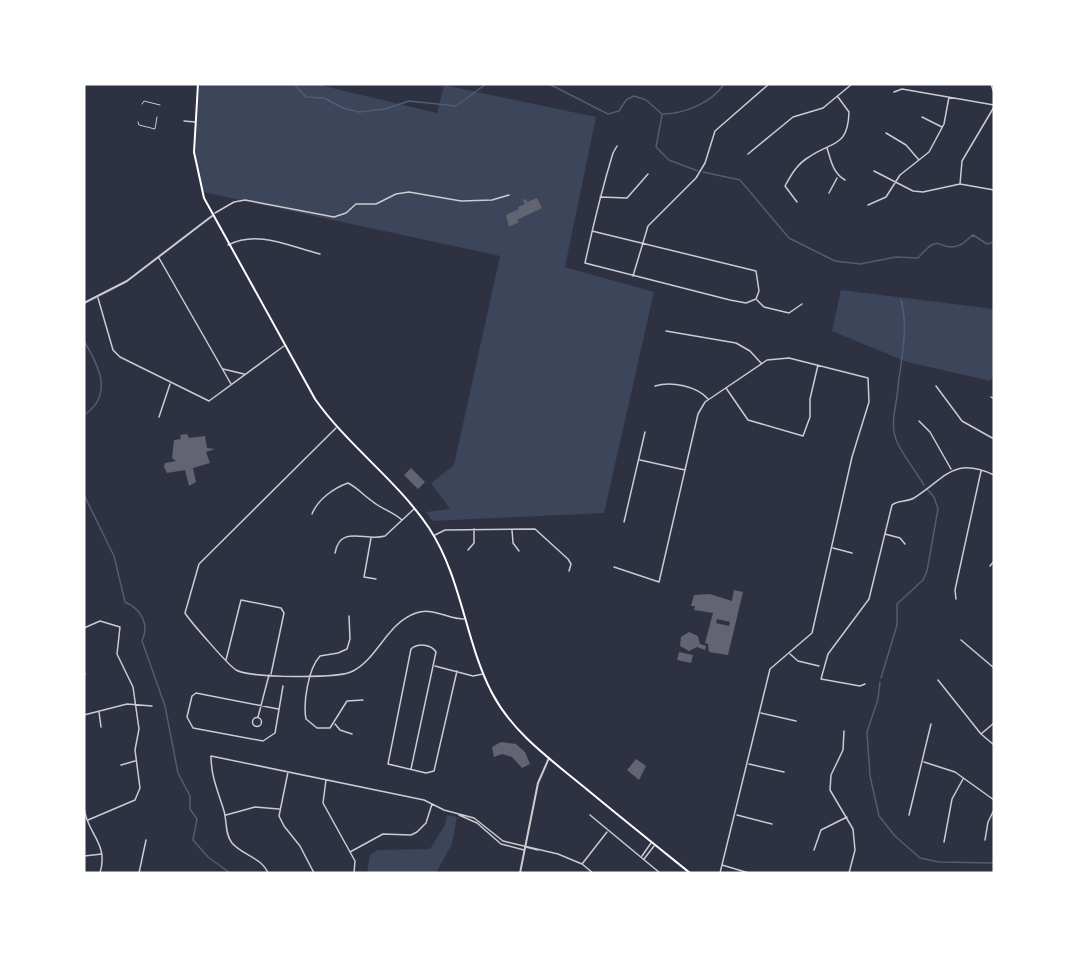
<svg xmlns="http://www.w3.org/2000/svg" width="1078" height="957" viewBox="0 0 1078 957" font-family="Rubik,sans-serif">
	<rect width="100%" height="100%" fill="#2d3142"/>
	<path fill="#3c4559" d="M200 84H324V86L437 113 444 85 596 117 565 267 654 292 604 513 432 521 426 512 450 509 431 483 454 465 500 256 203 192C191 156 195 122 200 84Z
		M841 290 994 309V369L991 381 907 362 832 331Z
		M447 815 457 817 452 844 436 873H367L370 855 378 850 430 849 445 825Z"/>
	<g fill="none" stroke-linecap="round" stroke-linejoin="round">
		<path stroke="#4f5d75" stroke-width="1.5" d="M294 84 306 97 324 98 343 108 359 112 385 109 409 101 456 106 486 84
			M549 84 608 114 619 111 626 100 634 96 646 100 662 114
			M663 114C683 114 712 103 724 84
			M662 115 656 147 669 160 698 171
			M703 172 740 180 789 238 835 261 860 264 896 257 918 258C942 230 938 252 957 246 964 245 968 238 973 235L987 244 994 242
			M901 300C909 329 901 359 898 387 897 405 889 424 897 442 904 457 915 470 924 485
			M84 341C99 366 114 395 84 415
			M84 495 114 556 125 602C141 609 150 624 142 641L165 706 178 773 190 796V809L197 819 193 840 208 857 230 873
			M881 678 897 625V604L923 580 927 571 938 509 934 497 927 489
			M880 682 878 699 867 732 870 776 879 816 895 836 920 858 939 862 994 863"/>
	</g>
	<path fill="#626471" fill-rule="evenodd" d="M537 198 542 208 517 220 519 222 509 227 506 215 519 209 518 207 525 204 523 200 526 199 527 202Z
		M187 434 189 438 205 436 207 448 215 449 206 452 210 463 193 468 196 482 189 486 185 470 167 473 164 467 165 463 176 461 172 458 174 440 181 439 180 435Z
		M411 468 425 482 418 489 404 475Z
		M734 590 743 592 728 655 709 652 708 644 705 643 713 613 694 610 695 606H691L694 595 710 594 732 601ZM717 619 730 622 729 626 716 623Z
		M689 632 698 636 700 644 706 646 705 650 697 647 689 651 680 646 681 637Z
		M679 652 693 655 691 663 677 660Z
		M501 742 516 744 525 752 530 764 522 768 512 757 502 754 494 757 492 747Z
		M636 759 646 766 639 780 627 770Z"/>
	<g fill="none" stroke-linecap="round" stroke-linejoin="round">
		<path stroke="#caccd0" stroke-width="1" d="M142 104 144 101 160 105
			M138 122 139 125 155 129 157 117"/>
		<path stroke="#caccd0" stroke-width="1.5" d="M991 84 994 93
			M894 92 902 89 994 105
			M922 117 942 127
			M184 121 195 122
			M886 133 906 145 919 160
			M827 148C831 161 833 173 845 180
			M748 154 793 117 823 108 852 84
			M874 171 913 191 923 192 960 184 994 190
			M960 184 962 161 994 107
			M829 193 837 178
			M600 197 627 198 648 174
			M797 202 785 186C791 175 797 164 809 157 832 141 848 148 849 112L838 97
			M868 205 886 197 900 175 929 152 944 124 949 97
			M215 213 234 202 245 200 334 217 346 213 356 204H376L396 194 409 192 461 201 492 200 509 195
			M592 231 756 271 759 291 756 299 746 303 730 300 585 263C593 226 602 189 613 153L617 146
			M228 245C258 230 288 246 320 254
			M159 258 231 384
			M633 276 648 226 696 178 705 163 715 131 769 84
			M98 298 113 350 120 357 209 401 284 346
			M757 300 764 307 789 313 802 304
			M666 331 736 343 750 351 761 363
			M223 369 244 374
			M655 386C671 381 697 386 708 399
			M936 386 962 421 994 439
			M726 388 748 420 803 436 810 417V399L818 365
			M991 397 994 399
			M159 417 170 384
			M919 421 930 432 951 469
			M336 428 199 564 185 613C190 621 228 665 236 670 250 678 339 679 353 671 378 658 387 623 416 613 433 607 448 619 464 619
			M640 460 685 470
			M312 514C318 499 334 488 348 483 358 488 363 495 372 501 381 509 392 511 402 520
			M624 522 645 432
			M512 530 513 543 519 551
			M885 534 900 538 905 544
			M435 535 445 530 535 529 568 559 571 564 569 571
			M371 538 364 577 376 579
			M833 548 852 553
			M468 550 474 543V529
			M335 553C340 524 366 542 385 536L414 509
			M990 566 994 561
			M614 567 659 582 698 414 705 402 767 360 789 358 868 378 869 402 852 457 812 633 770 669 720 873
			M956 599 955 590 981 471
			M349 616 350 639 347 649 338 653 320 656C308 669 303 703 306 719L317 728H330L347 701 363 700
			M84 628 100 621 120 627 117 654 133 687 139 729 135 750 140 788 135 800 88 820
			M961 640 994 668
			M790 654 798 661 819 666
			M226 660 241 600 281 608 284 613 271 674
			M435 666 473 676 483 674
			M84 673 85 674
			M938 680 981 734 994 745
			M865 684 860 686 821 679 828 654 869 599 892 505C898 500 907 502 914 498 946 478 953 456 994 475
			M278 709 196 693 192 696 187 717 193 728 263 741 275 733 283 686
			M99 712 101 727
			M761 713 796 721
			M84 715 127 704 152 706
			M258 717 269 675
			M252.5 722a4.5 4.5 0 1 1 9 0a4.5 4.5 0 1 1-9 0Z
			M335 724 340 730 352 734
			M844 731 843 750 831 775 830 790 853 829 855 850 849 873
			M981 734 994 723
			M924 762 955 772 994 800
			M749 764 784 772
			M121 765 135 761
			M411 769 436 652C431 644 418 643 411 649L388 764 426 773 434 771 457 671
			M288 772 279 816 284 826 300 846 314 873
			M84 775V786
			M326 780 323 803 355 861 354 873
			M84 808C87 834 109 843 100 873
			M226 815 255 807 279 809
			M459 815 477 823 501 844 524 850
			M590 815 660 873
			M737 815 772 824
			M909 815 931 724
			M985 840 988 822 994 810
			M944 842 952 799 963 779
			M526 847 538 850
			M814 850 821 830 847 817
			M350 852 383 834 411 835 417 832 426 823 432 804
			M84 856 102 854
			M642 856 651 843
			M644 859 654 846
			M582 864 607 832
			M722 865 749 873
			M139 873 146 840
			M268 873C261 857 242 855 232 843 225 835 227 821 224 811 218 791 211 777 211 756L424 800 444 810 474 818 503 841 558 854 582 864 593 873"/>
		<path stroke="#caccd0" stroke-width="2" d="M84 303 127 281 212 216
			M520 873 538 783 549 758"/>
		<path stroke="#fff" stroke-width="2" d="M198 84 194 152 204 198 315 399C348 446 397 480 429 528 462 578 465 641 492 693 513 733 550 759 584 787 619 816 654 844 690 873"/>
	</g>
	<rect width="1078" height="957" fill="none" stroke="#ffffff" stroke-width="171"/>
</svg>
